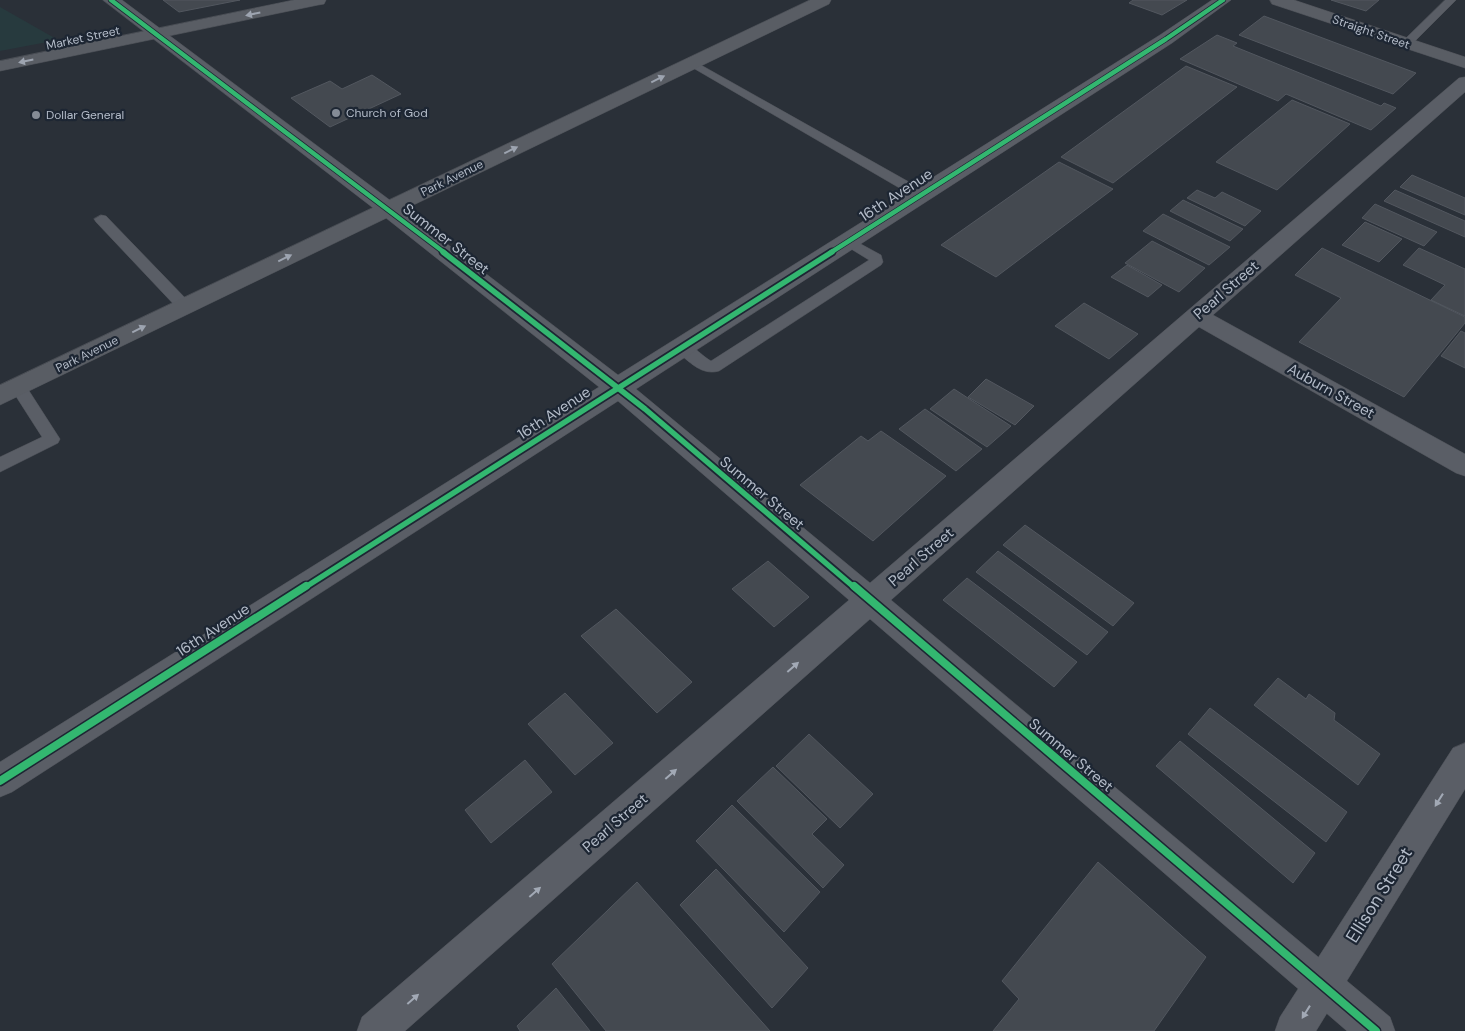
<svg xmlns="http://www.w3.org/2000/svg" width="1465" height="1031" viewBox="0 0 1465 1031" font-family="'DM Sans',sans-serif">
	<rect width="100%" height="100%" fill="#2a3038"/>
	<path fill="#273a3e" d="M0 7 58 40 0 51Z"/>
	<path fill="#444950" stroke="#52575f" d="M163 0H240L179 12Z
		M1133 0H1187L1162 15 1129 3Z
		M1331 0H1379L1366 11Z
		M1264 16 1416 73 1393 94 1239 35Z
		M1217 35 1237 43 1233 46 1381 106 1384 103 1396 108 1371 130 1286 94 1278 101 1180 59Z
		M1186 66 1237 87 1113 183 1061 157Z
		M372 75 401 94 330 127 291 98 330 81 342 89Z
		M1292 100 1350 124 1277 190 1216 162Z
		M1059 162 1113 189 996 277 941 245Z
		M1412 175 1465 198V215L1400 187Z
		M1197 190 1215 198 1222 192 1261 211 1245 226 1187 198Z
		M1395 190 1465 221V237L1384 201Z
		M1183 200 1243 229 1230 241 1170 211Z
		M1375 204 1437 232 1424 246 1362 218Z
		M1163 214 1230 247 1209 265 1143 231Z
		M1365 222 1402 239 1379 262 1342 245Z
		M1152 241 1205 268 1179 292 1125 263Z
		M1322 248 1465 317V323L1404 397 1299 342 1341 298 1295 275Z
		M1419 248 1465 269V316L1431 300 1445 285 1403 265Z
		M1127 265 1162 285 1148 297 1111 277Z
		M1084 303 1138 334 1109 359 1055 326Z
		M1461 331 1465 333V368L1441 356Z
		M986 379 1034 406 1015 425 968 397Z
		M954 389 1011 426 987 447 930 409Z
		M925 409 982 449 956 471 899 429Z
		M881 431 946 476 873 541 800 485 861 436 868 441Z
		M1025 525 1134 603 1113 626 1003 545Z
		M998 551 1108 632 1087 655 976 572Z
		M768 561 809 597 774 627 732 589Z
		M967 578 1077 662 1054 687 943 600Z
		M616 609 692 682 657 713 581 636Z
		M1278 678 1306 699 1309 694 1335 713 1334 720 1380 754 1358 785 1254 705Z
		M565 693 613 743 575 775 528 724Z
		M1210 708 1347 812 1326 842 1188 734Z
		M809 734 873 794 840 828 776 766Z
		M1180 741 1315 853 1293 883 1156 766Z
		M525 760 552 792 491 843 465 810Z
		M773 767 827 819 812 834 844 865 823 888 737 801Z
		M732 805 820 892 784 932 696 841Z
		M1098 862 1206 957 1154 1031H993L1019 999 1002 981Z
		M716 869 808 968 772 1008 680 905Z
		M637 882 770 1031H606L552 964Z
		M556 988 590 1031H520L517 1026Z"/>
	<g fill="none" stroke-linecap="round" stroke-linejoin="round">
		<g stroke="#484c53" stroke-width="1">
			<path id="service" d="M1445 0H1456L1410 46H1402L1400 44 1402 42Z
				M692 60 925 191 927 194 925 197H915L688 65 686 63Z
				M101 215 106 216 190 303 192 307 190 311H180L96 222 94 219Z
				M848 237 881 255 883 262 881 265 719 371C701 376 689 361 676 351L673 347 676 343C689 339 700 355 711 361L869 260 843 244 841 241 843 238Z
				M18 381 24 383 60 439 58 443 0 472V457L42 437 10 387 12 383Z"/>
		</g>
		<g stroke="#484c53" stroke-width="1">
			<path id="minor" d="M103 0H122L395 204 618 375 1160 35 1212 0H1231L1172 43 636 389 870 583 1459 78 1465 77V92L1213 315 1465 454V476L1456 473 1199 327 891 600 1390 1017 1395 1031H1347L870 619 405 1031H357L362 1017 849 600 618 401 12 792 0 797V762L599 387 381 214Z"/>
		</g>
		<g stroke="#484c53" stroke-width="1">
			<path id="tertiary" d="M1465 743V789L1316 1031H1275L1280 1017 1453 748Z"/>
		</g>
		<g stroke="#484c53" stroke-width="1">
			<path id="secondary" d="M294 0H326L324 4 318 5 0 71V61Z
				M810 0H831L829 4 0 405V385Z
				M1270 0H1294L1465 57V68L1272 4Z"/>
		</g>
		<use href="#service" fill="#5a5e66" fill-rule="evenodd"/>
		<use href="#minor" fill="#5a5e66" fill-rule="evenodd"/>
		<use href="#tertiary" fill="#5a5e66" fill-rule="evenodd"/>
		<use href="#secondary" fill="#595d64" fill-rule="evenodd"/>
		<g stroke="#1d2633" stroke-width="6">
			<path id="cycleway-far2" d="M111 0 445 253
				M830 253 1166 39 1223 0"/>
		</g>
		<g stroke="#1d2633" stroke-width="9">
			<path id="cycleway-far1" d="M443 252 645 409 855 588
				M304 588 832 252"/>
		</g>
		<g stroke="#1d2633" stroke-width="11">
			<path id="cycleway" d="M854 586 1376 1031
				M0 781 306 586"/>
		</g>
		<use href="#cycleway-far2" stroke="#33b770" stroke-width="4.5"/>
		<use href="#cycleway-far1" stroke="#33b770" stroke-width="5.5"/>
		<use href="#cycleway" stroke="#33b770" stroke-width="8"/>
	</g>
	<defs><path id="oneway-solid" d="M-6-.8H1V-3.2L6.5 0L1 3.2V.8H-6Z" transform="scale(1.25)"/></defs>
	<g fill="#9da4b0">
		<use href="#oneway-solid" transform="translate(253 14) rotate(168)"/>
		<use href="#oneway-solid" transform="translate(26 61) rotate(168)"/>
		<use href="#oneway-solid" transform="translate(658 79) rotate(-26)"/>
		<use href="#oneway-solid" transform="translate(511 150) rotate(-26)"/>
		<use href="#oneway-solid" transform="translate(285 258) rotate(-26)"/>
		<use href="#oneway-solid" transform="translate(139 329) rotate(-26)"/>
	</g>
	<g fill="#a2a9b5">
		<use href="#oneway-solid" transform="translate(793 667) rotate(-41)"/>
		<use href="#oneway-solid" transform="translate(671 774) rotate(-41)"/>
		<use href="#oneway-solid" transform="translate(1439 800) rotate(122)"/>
		<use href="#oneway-solid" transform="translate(535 892) rotate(-41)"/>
		<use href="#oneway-solid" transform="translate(413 999) rotate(-41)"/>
		<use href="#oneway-solid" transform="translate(1306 1012) rotate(122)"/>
	</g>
	<g fill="#848b96" stroke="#1d2633" stroke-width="2">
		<circle cx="336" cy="113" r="5"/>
		<circle cx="36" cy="115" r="5"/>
	</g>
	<g text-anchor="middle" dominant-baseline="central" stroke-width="4.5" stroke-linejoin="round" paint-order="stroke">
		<g font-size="12" fill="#b4bcc9" stroke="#1d2633">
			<text transform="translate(1371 32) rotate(19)">Straight Street</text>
			<text transform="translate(83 38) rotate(-12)">Market Street</text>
			<text transform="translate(452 178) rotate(-26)">Park Avenue</text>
			<text transform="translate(87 354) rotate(-26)">Park Avenue</text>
		</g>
		<g font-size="12" fill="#b4bcc9" stroke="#1d2633" text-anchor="start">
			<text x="346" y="113">Church of God</text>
			<text x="46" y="115">Dollar General</text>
		</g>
		<g font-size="15" fill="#b4bcc9" stroke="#1d2633">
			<text transform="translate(896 195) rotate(-33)">16th Avenue</text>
			<text transform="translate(446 239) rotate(38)">Summer Street</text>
			<text transform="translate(1226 290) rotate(-41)">Pearl Street</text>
			<text transform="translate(1331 391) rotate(29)">Auburn Street</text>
			<text transform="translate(554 413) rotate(-33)">16th Avenue</text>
			<text transform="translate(762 493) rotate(40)">Summer Street</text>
			<text transform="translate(921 557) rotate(-41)">Pearl Street</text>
			<text transform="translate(213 630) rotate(-33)">16th Avenue</text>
			<text transform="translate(1071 755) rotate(40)">Summer Street</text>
			<text transform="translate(615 823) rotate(-41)">Pearl Street</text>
		</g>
		<g font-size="18" fill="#b4bcc9" stroke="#1d2633">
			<text transform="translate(1379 895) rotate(-58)">Ellison Street</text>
		</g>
	</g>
</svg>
